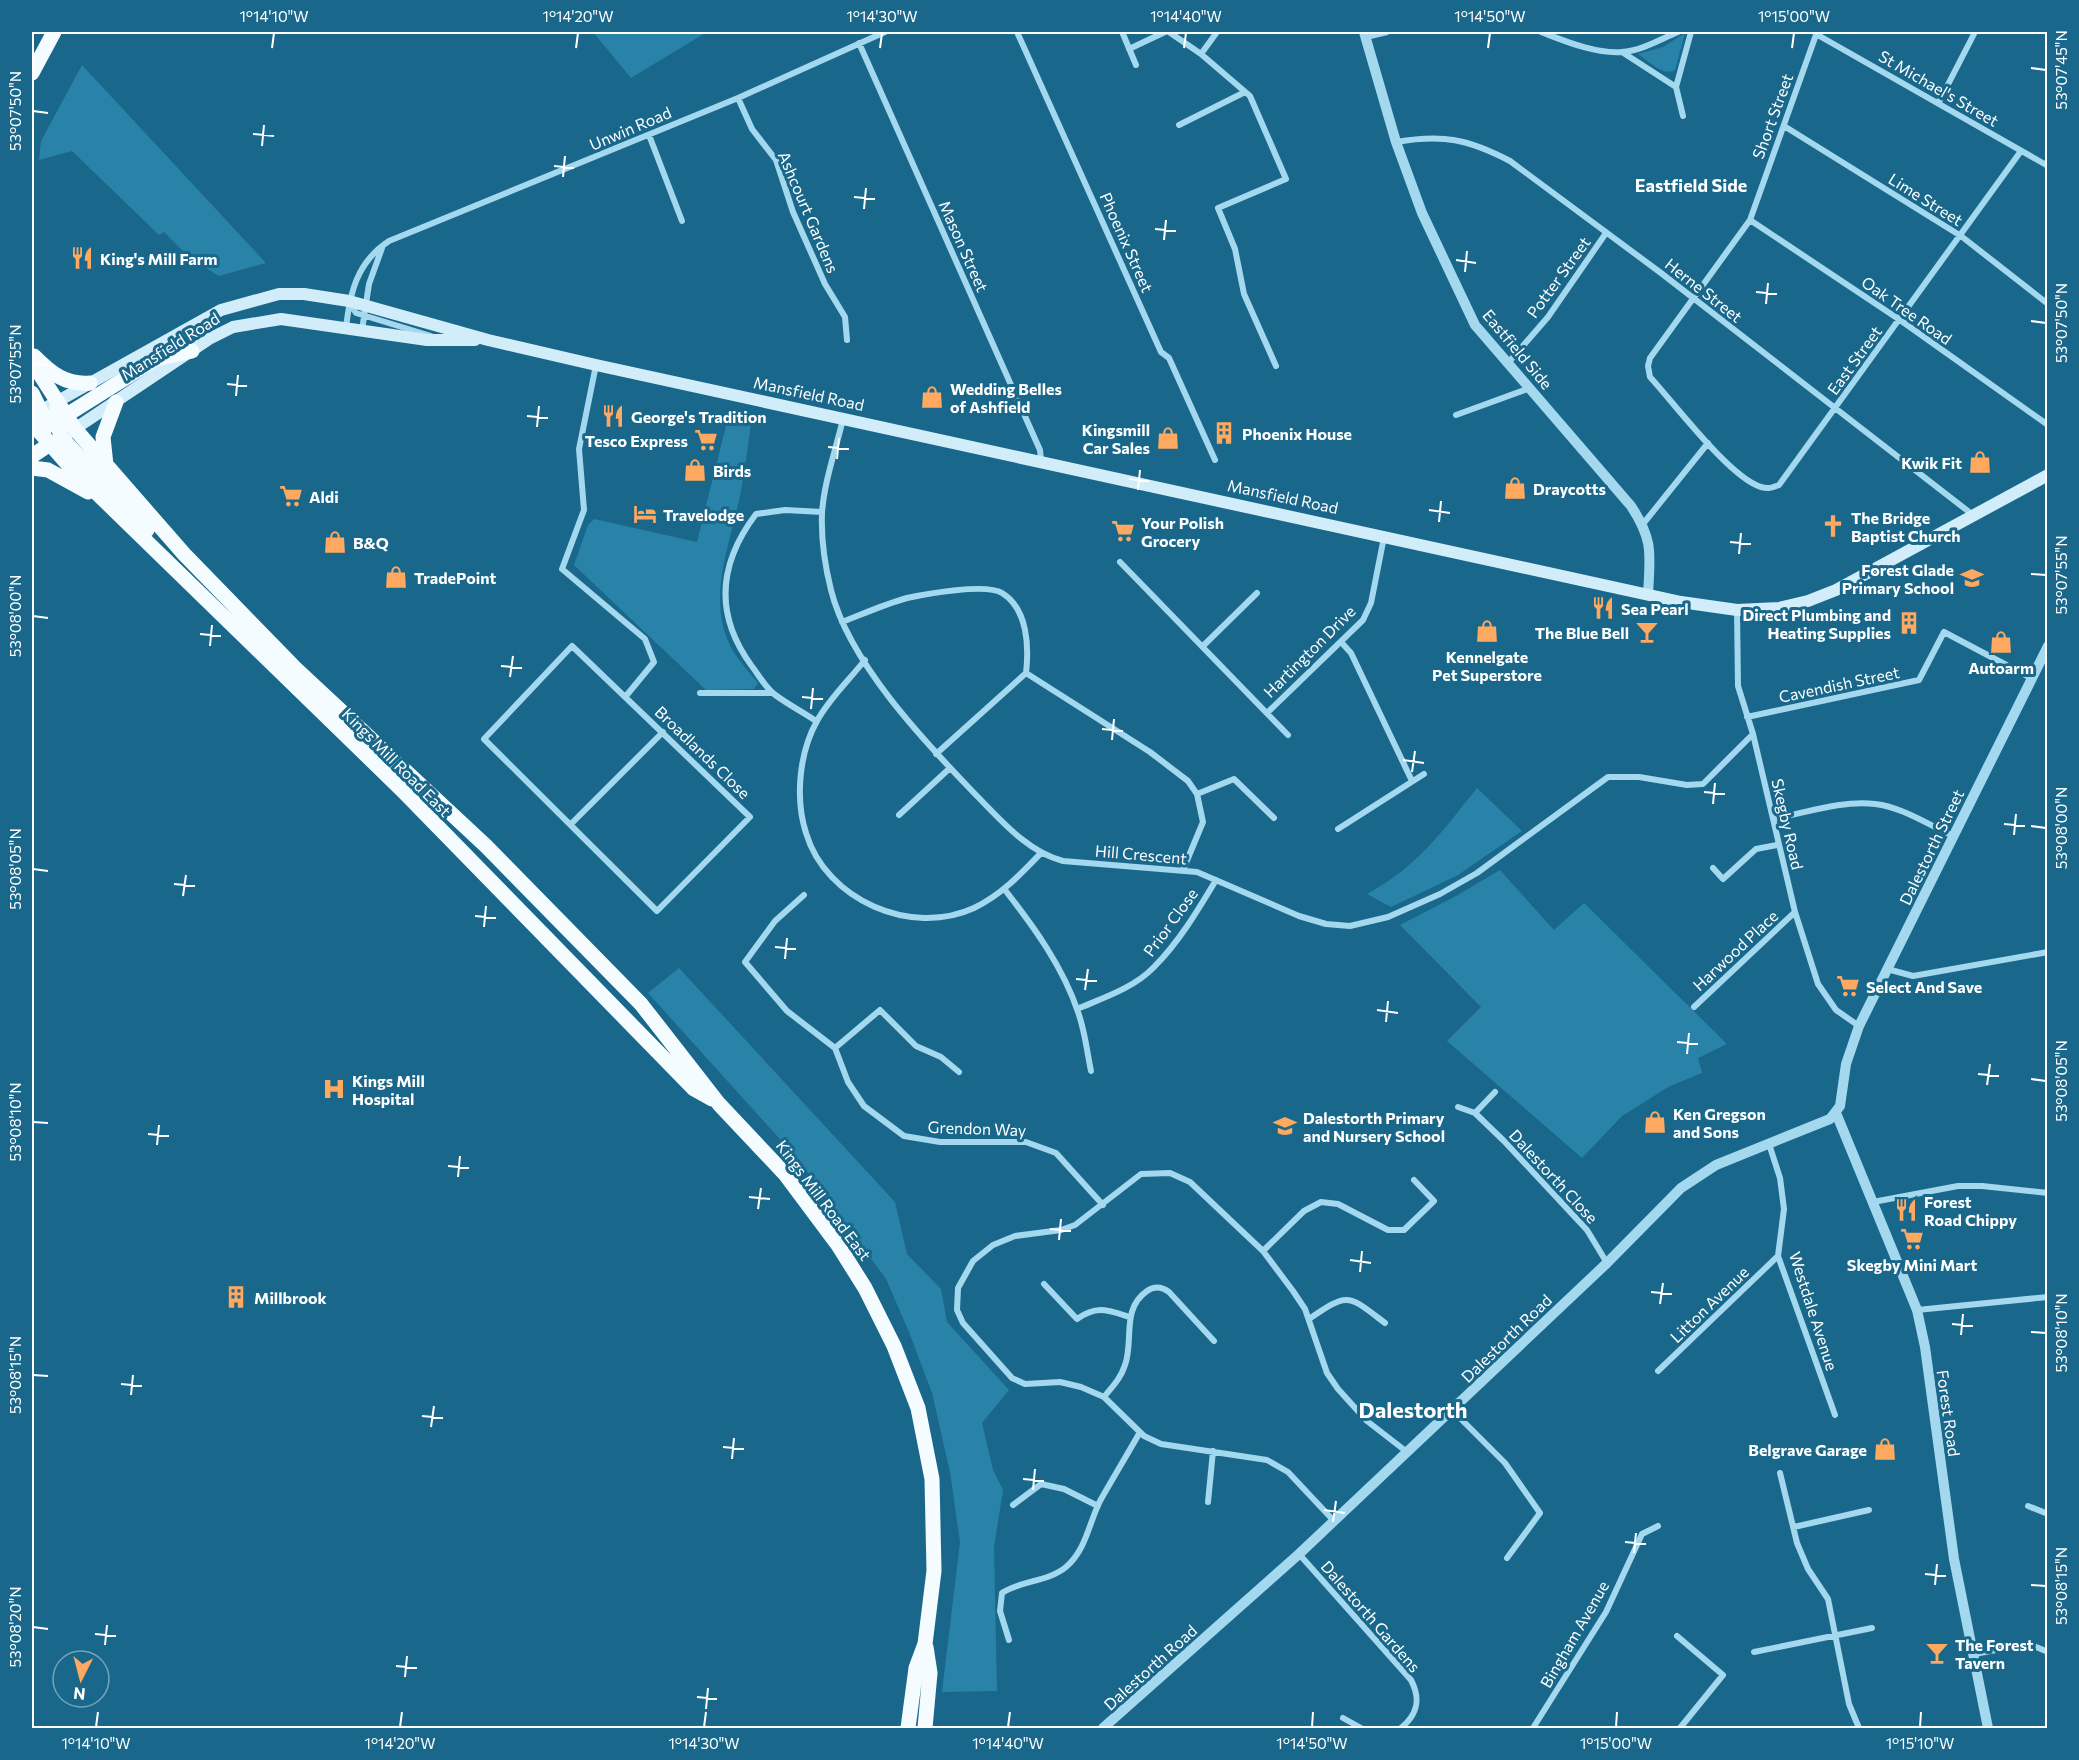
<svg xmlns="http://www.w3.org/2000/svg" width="2079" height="1760" viewBox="0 0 2079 1760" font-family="Commissioner,sans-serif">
	<rect width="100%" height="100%" fill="#19688b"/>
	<path fill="#2982a7" d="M593 32H707L631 78Z
		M1685 33 1675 70C1663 77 1649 61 1638 54L1663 47Z
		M82 65 266 263 219 276 191 259 164 232 159 235 72 151 39 160 41 141Z
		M729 414 752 418C747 449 744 482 736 513 725 558 708 607 733 651 740 662 750 673 758 683L754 689 706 690 574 565 588 525 594 519 697 542Z
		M1477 788 1522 831 1458 875 1391 907 1367 894C1419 865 1440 834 1477 788Z
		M1500 870 1554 930 1584 903 1727 1044 1698 1058 1702 1073 1670 1086 1622 1116 1582 1158 1447 1041 1481 1007 1400 925 1456 896Z
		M679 968 895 1202 907 1254 941 1289 947 1322 1009 1390 982 1423 993 1470 1003 1490 994 1547 997 1691 942 1692 960 1542 950 1472 932 1393 909 1332 886 1279 797 1158 648 993Z"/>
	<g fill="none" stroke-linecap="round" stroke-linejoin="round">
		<path stroke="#a4d8ee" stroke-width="6" d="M1017 32 1161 352 1169 358 1215 460
			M1169 32 1201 54 1250 96 1286 179 1218 208 1235 249 1244 294 1276 366
			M1541 32C1565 41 1595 54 1622 52 1641 51 1661 39 1678 32
			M1817 32 1750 220 1650 358 1648 366 1650 377C1674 403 1730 478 1761 487 1768 489 1772 488 1779 485L2021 151
			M1123 34 1136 65
			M1816 34 2048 166
			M1366 37 1387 32
			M859 43 1040 450 1041 460
			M1129 49 1165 32
			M1622 52 1676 87
			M1201 54 1217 32
			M738 98 752 129 776 160 793 212 825 284 845 317 847 340
			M1939 102 1975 32
			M1683 116 1676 87 1691 32
			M1179 125 1245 92
			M1784 126 1961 236 2048 304
			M649 135 682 221
			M1396 142C1443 134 1468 139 1510 161L1661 273 1973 515
			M1750 220 1900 320 2048 425
			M349 302 356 313 431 336
			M346 328C350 292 357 262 389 241L738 98 885 32
			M362 330 369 284 382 248
			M1508 363 1548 317 1606 233
			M596 365 579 449 584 510 562 569 645 639 654 662 626 696
			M1456 415 1530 388
			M843 419C836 449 824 482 822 513 821 537 825 566 831 590 849 662 923 740 974 793 1000 819 1027 852 1063 861L1197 872 1299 916 1326 924 1350 926 1388 917 1440 894 1477 873 1608 777H1639L1687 785 1703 784 1753 734
			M1643 524 1708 443
			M1120 562 1288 735
			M1737 610 1738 686 1753 734 1795 912 1818 984 1836 1010 1859 1026
			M842 622C863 614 885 604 907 598 926 594 986 583 1002 593 1028 609 1029 647 1026 673L936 754
			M1341 642 1351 653 1412 781
			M572 646 750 817 657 911 484 739Z
			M1203 646 1257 593
			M865 660C849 680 828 700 817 721 799 753 795 799 806 833 826 900 911 937 974 908 1001 895 1020 875 1041 853
			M1026 673 1150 752 1188 781 1197 794 1203 822 1183 870
			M700 693H772
			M1267 713 1363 620 1371 603 1384 537
			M1747 717 1919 680 1944 632 2031 678
			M816 721C803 712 787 704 774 694 765 687 758 674 751 665 714 614 719 563 756 514L785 510 822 512
			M1197 794 1234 779 1274 818
			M899 815 950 768
			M1773 819C1805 813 1842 800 1875 804 1902 807 1929 825 1953 836
			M571 824 663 732
			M1338 829 1424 774
			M1713 868 1723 879 1756 849 1777 845
			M1005 890C1034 927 1063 967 1078 1012 1085 1031 1087 1052 1091 1071
			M804 895 775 921 745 962 787 1011 835 1048 848 1082 864 1106 904 1136 940 1142H1026L1056 1153 1103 1205
			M1887 969 1913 976 2048 952
			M1694 1007 1795 912
			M1077 1009C1103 998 1134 988 1154 967 1179 942 1198 910 1216 880
			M835 1048 880 1010 916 1046 941 1057 959 1072
			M1458 1107 1475 1113 1504 1141 1587 1230 1607 1263
			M1475 1113 1495 1092
			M1769 1144 1780 1178 1784 1209 1778 1256 1835 1415
			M1873 1202 1958 1186H1982L2048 1193
			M1263 1251 1304 1211 1321 1202 1338 1204 1388 1230H1404L1434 1201 1414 1180
			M1044 1284 1077 1319C1097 1305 1107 1310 1130 1317
			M1917 1310 2048 1297
			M1309 1319C1349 1292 1347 1294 1385 1323
			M1658 1371 1778 1256
			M1104 1397C1112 1387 1121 1378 1125 1365 1134 1340 1121 1309 1147 1291 1154 1286 1162 1287 1169 1292L1214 1341
			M1452 1410 1505 1463 1540 1513 1507 1558
			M1780 1473 1797 1543 1808 1569 1828 1599 1849 1704 1859 1728
			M1208 1502 1213 1451
			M1013 1505 1041 1484 1064 1489 1098 1506
			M2028 1506 2048 1514
			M1334 1521 1288 1472 1267 1460 1161 1444 1144 1436 1104 1397 1081 1387 1060 1382 1025 1384 1012 1378 963 1323 957 1310 958 1288 973 1261 993 1245 1015 1236 1061 1230 1075 1225 1141 1174 1170 1173 1190 1182 1263 1251 1293 1291 1305 1309 1327 1373 1338 1389 1367 1421 1407 1452
			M1794 1527 1869 1510
			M1299 1554 1411 1680C1421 1699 1418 1714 1401 1728
			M1677 1636 1723 1675 1680 1728
			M1009 1640 1000 1611 1002 1593C1021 1580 1048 1582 1066 1567 1086 1550 1089 1523 1100 1501 1113 1478 1127 1455 1140 1432
			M1754 1652 1872 1628
			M1974 1654 2029 1644 2048 1652
			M1343 1718 1361 1728
			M1533 1728 1606 1612 1642 1534 1658 1526"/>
		<path stroke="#a4d8ee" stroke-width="10" d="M1364 32 1396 142 1422 213 1475 325 1631 506C1654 541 1650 554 1648 595
			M1836 1113 1917 1310 1925 1347 1954 1559 1988 1728
			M1103 1728 1299 1554 1607 1263 1681 1188 1716 1165 1830 1119 1840 1106 1846 1064 1859 1026 2048 646"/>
		<path stroke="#d1edfa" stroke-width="12" d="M33 415 221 310 279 294H304L349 301 488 340 596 365 1681 602 1737 610 1779 608 1808 601 1836 590 2048 475
			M67 434 209 339 233 327 281 319 427 340H475"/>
		<path stroke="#f4fcff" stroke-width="15" d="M32 73 54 32
			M34 356C51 373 65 385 90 383
			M32 362 75 429 184 554 296 669 486 846 641 1004 719 1104 785 1174 838 1245 865 1288 894 1346 918 1408 932 1479 934 1571 925 1644 916 1668 908 1728
			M32 393 48 426
			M57 405 56 418 61 437 147 530
			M32 419 65 416 156 359 192 351
			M32 423 71 468 401 789 694 1089 712 1099
			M32 456 50 444
			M106 465 103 437 116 402
			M32 468 48 470 88 492
			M925 1728 930 1673 926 1647"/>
	</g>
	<path fill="none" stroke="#fff" stroke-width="2" d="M272 48 274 33M576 48 578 33M880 48 882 33M1184 48 1186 33M1488 48 1490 33M1792 48 1794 33M2031 68 2046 70M33 111 48 113M253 134 274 136M262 146 264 125M554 166 574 168M563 177 565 156M854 197 875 199M864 209 866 188M1155 229 1176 231M1164 240 1166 220M1456 260 1476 263M1465 272 1467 251M1756 292 1777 294M1766 304 1768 283M2031 321 2046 323M33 364 48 365M227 384 247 386M236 396 238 375M527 416 548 418M537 427 539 406M828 447 849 449M837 459 839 438M1129 479 1149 481M1138 490 1140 470M1429 510 1450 513M1439 522 1441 501M1730 542 1751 544M1739 554 1741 533M2031 574 2046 575M33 616 48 618M200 634 221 636M210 646 212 625M501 666 522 668M510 677 513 656M802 697 823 699M811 709 813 688M1102 729 1123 731M1112 740 1114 719M1403 760 1424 763M1412 772 1415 751M1704 792 1725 794M1713 804 1715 783M2004 824 2025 826M2031 826 2046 828M2014 835 2016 814M33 869 48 871M174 884 195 886M183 896 186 875M475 916 496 918M484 927 486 906M775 947 796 949M785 959 787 938M1076 979 1097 981M1085 990 1088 969M1377 1010 1398 1013M1386 1022 1388 1001M1677 1042 1698 1044M1687 1054 1689 1033M1978 1074 1999 1076M2031 1079 2046 1081M1987 1085 1990 1064M33 1122 48 1123M148 1134 169 1136M157 1145 159 1125M448 1166 469 1168M458 1177 460 1156M749 1197 770 1199M758 1209 761 1188M1050 1229 1071 1231M1059 1240 1061 1219M1350 1260 1371 1263M1360 1272 1362 1251M1651 1292 1672 1294M1660 1304 1663 1283M1952 1324 1973 1326M2031 1332 2046 1333M1961 1335 1963 1314M33 1375 48 1376M121 1384 142 1386M131 1395 133 1375M422 1416 443 1418M431 1427 434 1406M723 1447 744 1449M732 1459 734 1438M1023 1479 1044 1481M1033 1490 1035 1469M1324 1510 1345 1513M1333 1522 1336 1501M1625 1542 1646 1544M1634 1553 1636 1533M1925 1574 1946 1576M1935 1585 1937 1564M2031 1585 2046 1586M33 1627 48 1629M95 1634 116 1636M105 1645 107 1625M396 1666 417 1668M405 1677 407 1656M697 1697 717 1699M706 1709 708 1688M96 1727 98 1712M400 1727 402 1712M704 1727 706 1712M1008 1727 1010 1712M1312 1727 1313 1712M1616 1727 1617 1712M1920 1727 1921 1712"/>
	<defs>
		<g id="restaurant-bare" transform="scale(1.8)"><path d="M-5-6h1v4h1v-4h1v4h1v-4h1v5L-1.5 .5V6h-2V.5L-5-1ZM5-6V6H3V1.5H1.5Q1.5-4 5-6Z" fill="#ffa860" stroke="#19688b" stroke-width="2.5" paint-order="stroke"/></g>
		<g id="shop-bare" transform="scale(1.8)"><path d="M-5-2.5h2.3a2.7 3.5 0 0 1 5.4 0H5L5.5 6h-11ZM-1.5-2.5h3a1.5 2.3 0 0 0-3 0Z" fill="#ffa860" stroke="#19688b" stroke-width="2.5" paint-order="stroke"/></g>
		<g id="building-bare" transform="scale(1.8)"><path d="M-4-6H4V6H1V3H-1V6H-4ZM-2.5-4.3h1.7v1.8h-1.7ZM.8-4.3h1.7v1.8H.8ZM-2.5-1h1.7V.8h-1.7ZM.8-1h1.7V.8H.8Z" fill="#ffa860" stroke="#19688b" stroke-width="2.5" paint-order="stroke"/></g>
		<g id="supermarket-bare" transform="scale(1.8)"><path d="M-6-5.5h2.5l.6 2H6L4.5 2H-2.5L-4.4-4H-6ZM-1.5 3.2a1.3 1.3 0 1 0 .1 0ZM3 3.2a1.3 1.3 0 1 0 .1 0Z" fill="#ffa860" stroke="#19688b" stroke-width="2.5" paint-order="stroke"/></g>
		<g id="hotel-bare" transform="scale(1.8)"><path d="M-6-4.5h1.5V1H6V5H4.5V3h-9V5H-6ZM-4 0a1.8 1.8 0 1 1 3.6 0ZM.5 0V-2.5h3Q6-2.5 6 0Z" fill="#ffa860" stroke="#19688b" stroke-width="2.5" paint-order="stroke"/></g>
		<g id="church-bare" transform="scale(1.8)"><path d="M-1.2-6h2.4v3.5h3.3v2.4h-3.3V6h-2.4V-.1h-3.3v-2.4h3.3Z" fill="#ffa860" stroke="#19688b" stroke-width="2.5" paint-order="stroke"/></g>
		<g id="school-bare" transform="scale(1.8)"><path d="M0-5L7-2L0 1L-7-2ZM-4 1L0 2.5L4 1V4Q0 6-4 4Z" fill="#ffa860" stroke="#19688b" stroke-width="2.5" paint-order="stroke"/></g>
		<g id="bar-bare" transform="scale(1.8)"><path d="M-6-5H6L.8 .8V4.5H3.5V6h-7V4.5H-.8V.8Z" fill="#ffa860" stroke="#19688b" stroke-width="2.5" paint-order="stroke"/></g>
		<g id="hospital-bare" transform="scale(1.8)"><path d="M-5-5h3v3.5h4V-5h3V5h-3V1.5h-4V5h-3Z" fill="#ffa860" stroke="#19688b" stroke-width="2.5" paint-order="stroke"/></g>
	</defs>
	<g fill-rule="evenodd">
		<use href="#restaurant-bare" x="82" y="258"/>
		<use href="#shop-bare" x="932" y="397"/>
		<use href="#restaurant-bare" x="613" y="416"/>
		<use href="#building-bare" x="1224" y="433"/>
		<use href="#shop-bare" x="1168" y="438"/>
		<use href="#supermarket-bare" x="706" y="440"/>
		<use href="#shop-bare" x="1980" y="462"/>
		<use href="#shop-bare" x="695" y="470"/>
		<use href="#shop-bare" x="1515" y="488"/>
		<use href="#supermarket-bare" x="291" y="496"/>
		<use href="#hotel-bare" x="645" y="514"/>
		<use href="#church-bare" x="1833" y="526"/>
		<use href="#supermarket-bare" x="1123" y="531"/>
		<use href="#shop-bare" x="335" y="542"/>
		<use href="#shop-bare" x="396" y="577"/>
		<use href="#school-bare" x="1972" y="578"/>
		<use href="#restaurant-bare" x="1603" y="608"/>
		<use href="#building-bare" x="1909" y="623"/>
		<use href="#shop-bare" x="1487" y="631"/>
		<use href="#bar-bare" x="1647" y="632"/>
		<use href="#shop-bare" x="2001" y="642"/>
		<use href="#supermarket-bare" x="1848" y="986"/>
		<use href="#hospital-bare" x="334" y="1089"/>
		<use href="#shop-bare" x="1655" y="1122"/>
		<use href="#school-bare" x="1285" y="1126"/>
		<use href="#restaurant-bare" x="1906" y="1210"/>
		<use href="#supermarket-bare" x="1912" y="1239"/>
		<use href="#building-bare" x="236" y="1297"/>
		<use href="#shop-bare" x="1885" y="1449"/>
		<use href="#bar-bare" x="1937" y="1653"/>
	</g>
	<g text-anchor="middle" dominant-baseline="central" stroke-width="6" stroke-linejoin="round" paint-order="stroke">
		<g font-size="16" fill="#fff" stroke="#19688b">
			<text transform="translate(1939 88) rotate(30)">St Michael's Street</text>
			<text transform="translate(1772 116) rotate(-70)">Short Street</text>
			<text transform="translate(630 128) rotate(-23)">Unwin Road</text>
			<text transform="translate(1926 199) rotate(32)">Lime Street</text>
			<text transform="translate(809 212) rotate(67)">Ashcourt Gardens</text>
			<text transform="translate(1127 242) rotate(66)">Phoenix Street</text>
			<text transform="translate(964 246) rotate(66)">Mason Street</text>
			<text transform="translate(1558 277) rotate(-54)">Potter Street</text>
			<text transform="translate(1704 290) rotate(38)">Herne Street</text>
			<text transform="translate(1907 310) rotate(35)">Oak Tree Road</text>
			<text transform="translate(170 346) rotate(-32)">Mansfield Road</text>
			<text transform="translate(1518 349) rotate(50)">Eastfield Side</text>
			<text transform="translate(1854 360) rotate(-54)">East Street</text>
			<text transform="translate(809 393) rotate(12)">Mansfield Road</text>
			<text transform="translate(1283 496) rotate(12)">Mansfield Road</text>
			<text transform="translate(1309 651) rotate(-45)">Hartington Drive</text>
			<text transform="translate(1839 684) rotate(-12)">Cavendish Street</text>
			<text transform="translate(703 752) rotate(44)">Broadlands Close</text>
			<text transform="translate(397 762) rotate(45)">Kings Mill Road East</text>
			<text transform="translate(1788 824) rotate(77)">Skegby Road</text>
			<text transform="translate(1931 847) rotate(-64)">Dalestorth Street</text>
			<text transform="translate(1141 854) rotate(5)">Hill Crescent</text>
			<text transform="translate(1170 922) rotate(-54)">Prior Close</text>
			<text transform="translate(1735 950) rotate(-43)">Harwood Place</text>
			<text transform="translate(977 1128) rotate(2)">Grendon Way</text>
			<text transform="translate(1554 1176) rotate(47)">Dalestorth Close</text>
			<text transform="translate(824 1200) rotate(53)">Kings Mill Road East</text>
			<text transform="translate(1709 1304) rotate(-44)">Litton Avenue</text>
			<text transform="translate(1814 1311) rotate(72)">Westdale Avenue</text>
			<text transform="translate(1506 1338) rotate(-44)">Dalestorth Road</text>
			<text transform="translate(1949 1413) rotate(82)">Forest Road</text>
			<text transform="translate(1371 1616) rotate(49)">Dalestorth Gardens</text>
			<text transform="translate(1574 1634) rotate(-60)">Bingham Avenue</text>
			<text transform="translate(1150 1667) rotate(-42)">Dalestorth Road</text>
		</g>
		<g font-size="16" font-weight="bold" fill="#fff" stroke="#19688b" text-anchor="start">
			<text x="100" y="258">King's Mill Farm</text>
			<text x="950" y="388">Wedding Belles<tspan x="950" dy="18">of Ashfield</tspan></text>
			<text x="631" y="416">George's Tradition</text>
			<text x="1150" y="429" text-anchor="end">Kingsmill<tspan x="1150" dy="18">Car Sales</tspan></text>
			<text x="1242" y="433">Phoenix House</text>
			<text x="688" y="440" text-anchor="end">Tesco Express</text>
			<text x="1962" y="462" text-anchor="end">Kwik Fit</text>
			<text x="713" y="470">Birds</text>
			<text x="1533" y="488">Draycotts</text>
			<text x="309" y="496">Aldi</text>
			<text x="663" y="514">Travelodge</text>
			<text x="1851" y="517">The Bridge<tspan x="1851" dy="18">Baptist Church</tspan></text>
			<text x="1141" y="522">Your Polish<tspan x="1141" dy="18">Grocery</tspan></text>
			<text x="353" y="542">B&amp;Q</text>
			<text x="1954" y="569" text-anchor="end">Forest Glade<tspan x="1954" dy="18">Primary School</tspan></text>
			<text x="414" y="577">TradePoint</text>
			<text x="1621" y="608">Sea Pearl</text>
			<text x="1891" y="614" text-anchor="end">Direct Plumbing and<tspan x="1891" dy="18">Heating Supplies</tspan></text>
			<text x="1629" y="632" text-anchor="end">The Blue Bell</text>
			<text x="1487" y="656" text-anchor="middle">Kennelgate<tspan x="1487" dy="18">Pet Superstore</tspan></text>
			<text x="2001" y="667" text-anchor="middle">Autoarm</text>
			<text x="1866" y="986">Select And Save</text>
			<text x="352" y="1080">Kings Mill<tspan x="352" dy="18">Hospital</tspan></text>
			<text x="1673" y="1113">Ken Gregson<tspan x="1673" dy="18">and Sons</tspan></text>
			<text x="1303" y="1117">Dalestorth Primary<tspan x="1303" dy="18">and Nursery School</tspan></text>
			<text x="1924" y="1201">Forest<tspan x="1924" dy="18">Road Chippy</tspan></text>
			<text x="1912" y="1264" text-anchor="middle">Skegby Mini Mart</text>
			<text x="254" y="1297">Millbrook</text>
			<text x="1867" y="1449" text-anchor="end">Belgrave Garage</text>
			<text x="1955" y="1644">The Forest<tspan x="1955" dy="18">Tavern</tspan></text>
		</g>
		<g font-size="18" font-weight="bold" fill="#fff" stroke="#19688b">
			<text x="1691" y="185">Eastfield Side</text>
		</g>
		<g font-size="22" font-weight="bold" fill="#fff" stroke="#19688b">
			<text x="1413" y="1409">Dalestorth</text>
		</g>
	</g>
	<rect width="2079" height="1760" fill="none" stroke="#19688b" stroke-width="66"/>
	<g transform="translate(81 1679) rotate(186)"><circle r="28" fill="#19688b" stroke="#75a4b9" stroke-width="1.5"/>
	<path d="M0-4.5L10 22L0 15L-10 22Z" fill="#ffa860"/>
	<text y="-9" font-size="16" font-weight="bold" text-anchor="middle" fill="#ffffff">N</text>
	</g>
	<rect x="33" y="33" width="2013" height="1694" fill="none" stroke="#fff" stroke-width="2"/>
	<g font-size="15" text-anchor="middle" fill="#fff">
		<text x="274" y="22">1°14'10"W</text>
		<text x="578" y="22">1°14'20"W</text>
		<text x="882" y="22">1°14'30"W</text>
		<text x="1186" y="22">1°14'40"W</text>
		<text x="1490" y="22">1°14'50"W</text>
		<text x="1794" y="22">1°15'00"W</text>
		<text transform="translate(2062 70) rotate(-90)" y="5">53°07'45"N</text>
		<text transform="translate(16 111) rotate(-90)" y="5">53°07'50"N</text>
		<text transform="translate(2062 323) rotate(-90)" y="5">53°07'50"N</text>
		<text transform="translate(16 364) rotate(-90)" y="5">53°07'55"N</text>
		<text transform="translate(2062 575) rotate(-90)" y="5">53°07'55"N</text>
		<text transform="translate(16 616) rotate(-90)" y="5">53°08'00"N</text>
		<text transform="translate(2062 828) rotate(-90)" y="5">53°08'00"N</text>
		<text transform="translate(16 869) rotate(-90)" y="5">53°08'05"N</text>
		<text transform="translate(2062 1081) rotate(-90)" y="5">53°08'05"N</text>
		<text transform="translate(16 1122) rotate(-90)" y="5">53°08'10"N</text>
		<text transform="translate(2062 1333) rotate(-90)" y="5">53°08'10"N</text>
		<text transform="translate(16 1375) rotate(-90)" y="5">53°08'15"N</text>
		<text transform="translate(2062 1586) rotate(-90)" y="5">53°08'15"N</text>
		<text transform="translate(16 1627) rotate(-90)" y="5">53°08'20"N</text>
		<text x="96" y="1749">1°14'10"W</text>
		<text x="400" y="1749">1°14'20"W</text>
		<text x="704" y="1749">1°14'30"W</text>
		<text x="1008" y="1749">1°14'40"W</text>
		<text x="1312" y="1749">1°14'50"W</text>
		<text x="1616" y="1749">1°15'00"W</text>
		<text x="1920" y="1749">1°15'10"W</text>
	</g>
</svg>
